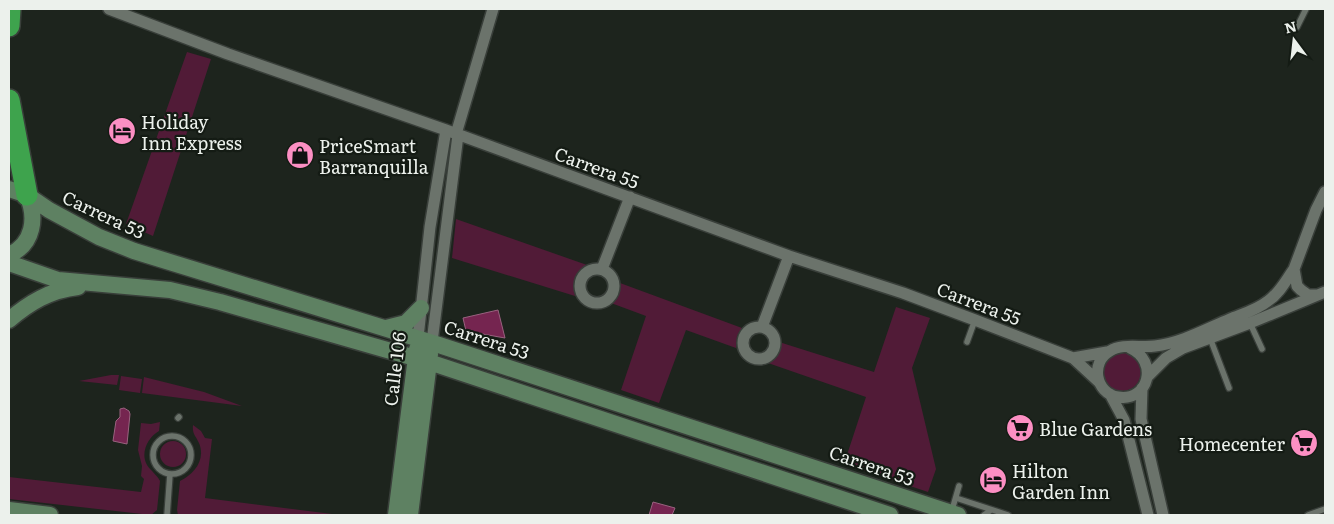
<svg xmlns="http://www.w3.org/2000/svg" width="1334" height="524" viewBox="0 0 1334 524" font-family="Literata,serif">
	<rect width="100%" height="100%" fill="#1d241d"/>
	<path fill="#511b37" d="M187 52 211 59 153 236 126 224Z
		M456 219 587 265C574 273 573 282 575 296L452 258Z
		M620 283 742 328 737 336 736 348 686 330 659 403 621 390 646 316 611 303 618 295Z
		M896 307 930 318 912 368 936 469 928 492 844 464 866 397 768 363 775 355 779 342 874 372Z
		M1103 372a19 19 0 1 1 38 0a19 19 0 1 1-38 0Z
		M111 375H119L117 385 79 381Z
		M121 376 142 379 140 393 119 390Z
		M144 377 204 392 242 406 142 393Z
		M160 422 159 431C148 437 140 453 147 465 151 471 157 475 160 481L157 510 151 515 9 499V477L141 492 144 479 141 476 142 466 138 450 141 423 151 424Z
		M193 425 201 431 205 438 212 439 205 498 340 515H178L177 510 180 481C194 474 206 460 199 443 196 436 192 434 193 425Z
		M160 454a13 13 0 1 1 26 0a13 13 0 1 1-26 0Z"/>
	<path fill="#752550" stroke="#99627f" d="M498 310 505 338 466 331 463 318Z
		M124 408 129 411 130 414 127 444 113 441 116 421 120 417V409Z
		M653 502 675 508 672 515H649Z"/>
	<g fill="none" stroke-linecap="round" stroke-linejoin="round">
		<g stroke="#393f3a" stroke-width="8">
			<path id="lane" d="M1297 27 1306 9
				M1250 323 1262 349
				M1210 338 1229 388
				M967 342 975 320
				M178 418 179 417
				M153 455a19 19 0 1 1 38 0a19 19 0 1 1-38 0Z
				M956 498 1008 515
				M952 510 959 486
				M167 515 170 474
				M984 515 991 510
				M1308 515 1325 509"/>
		</g>
		<g stroke="#393f3a" stroke-width="14">
			<path id="street" d="M109 9 228 54 446 130 789 256 903 293 975 320 1073 358 1099 382
				M456 134 493 9
				M580 286a17 17 0 1 1 34 0a17 17 0 1 1-34 0Z
				M602 269 630 197
				M1317 295H1308L1301 290 1297 286 1294 269 1316 210 1325 192
				M743 343a16 16 0 1 1 32 0a16 16 0 1 1-32 0Z
				M762 327 789 256
				M418 338 430 227 446 130
				M432 342 458 135
				M1130 348C1159 361 1149 402 1118 397 1095 393 1090 362 1110 351 1122 343 1141 348 1155 346 1181 343 1206 329 1230 319 1242 314 1257 310 1268 301 1280 293 1286 280 1294 269
				M1073 358 1107 352
				M1148 376 1166 358 1183 348 1250 323 1325 292
				M1142 388 1141 419 1163 515
				M1110 394 1124 420 1148 515"/>
		</g>
		<g stroke="#393f3a" stroke-width="19">
			<path id="secondary" d="M9 189 27 195 49 210 99 237 134 251 439 345 958 515
				M9 255C34 244 37 217 27 195
				M9 263 58 280 170 290 220 302 429 362 890 515
				M9 320C29 303 50 290 78 287
				M386 328 406 323 421 308
				M9 510 50 515
				M396 515 417 349
				M410 515 430 354"/>
		</g>
		<g stroke="#393f3a" stroke-width="24">
			<path id="highway" d="M9 26 10 9
				M9 100 27 195"/>
		</g>
		<use href="#lane" stroke="#6b736b" stroke-width="5.5"/>
		<use href="#street" stroke="#6b736b" stroke-width="11"/>
		<use href="#secondary" stroke="#5e8162" stroke-width="16"/>
		<use href="#highway" stroke="#3ea34d" stroke-width="21"/>
	</g>
	<defs>
		<g id="hotel-disc" transform="scale(1.4375)"><circle r="9.5" fill="#fc8fc3" stroke="#141b14"/><path d="M-6-4.5h1.5V1H6V5H4.5V3h-9V5H-6ZM-4 0a1.8 1.8 0 1 1 3.6 0ZM.5 0V-2.5h3Q6-2.5 6 0Z" fill="#111"/></g>
		<g id="shop-disc" transform="scale(1.4375)"><circle r="9.5" fill="#fc8fc3" stroke="#141b14"/><path d="M-5-2.5h2.3a2.7 3.5 0 0 1 5.4 0H5L5.5 6h-11ZM-1.5-2.5h3a1.5 2.3 0 0 0-3 0Z" fill="#111"/></g>
		<g id="supermarket-disc" transform="scale(1.4375)"><circle r="9.5" fill="#fc8fc3" stroke="#141b14"/><path d="M-6-5.5h2.5l.6 2H6L4.5 2H-2.5L-4.4-4H-6ZM-1.5 3.2a1.3 1.3 0 1 0 .1 0ZM3 3.2a1.3 1.3 0 1 0 .1 0Z" fill="#111"/></g>
	</defs>
	<g fill-rule="evenodd">
		<use href="#hotel-disc" x="122" y="131"/>
		<use href="#shop-disc" x="300" y="155"/>
		<use href="#supermarket-disc" x="1020" y="428"/>
		<use href="#supermarket-disc" x="1304" y="443"/>
		<use href="#hotel-disc" x="993" y="480"/>
	</g>
	<g text-anchor="middle" dominant-baseline="central" stroke-width="4.5" stroke-linejoin="round" paint-order="stroke">
		<g font-size="18" fill="#ecf1ec" stroke="#141b14" text-anchor="start">
			<text x="141" y="121">Holiday<tspan x="141" dy="21">Inn Express</tspan></text>
			<text x="319" y="145">PriceSmart<tspan x="319" dy="21">Barranquilla</tspan></text>
			<text x="1039" y="428">Blue Gardens</text>
			<text x="1285" y="443" text-anchor="end">Homecenter</text>
			<text x="1012" y="470">Hilton<tspan x="1012" dy="21">Garden Inn</tspan></text>
		</g>
		<g font-size="18" fill="#ecf1ec" stroke="#141b14">
			<text transform="translate(597 167) rotate(20)">Carrera 55</text>
			<text transform="translate(104 214) rotate(25)">Carrera 53</text>
			<text transform="translate(979 303) rotate(21)">Carrera 55</text>
			<text transform="translate(487 339) rotate(18)">Carrera 53</text>
			<text transform="translate(394 369) rotate(-83)">Calle 106</text>
			<text transform="translate(872 465) rotate(19)">Carrera 53</text>
		</g>
	</g>
	<rect width="1334" height="524" fill="none" stroke="#ecf1ec" stroke-width="20"/>
	<g transform="translate(1294 40) rotate(345)" stroke="#141b14" stroke-width="4" paint-order="stroke">
	<path d="M0-4L9 19L0 12L-9 19Z" fill="#ecf1ec"/>
	<text y="-8" font-size="14" font-weight="bold" text-anchor="middle" fill="#ecf1ec">N</text>
	</g>
</svg>
